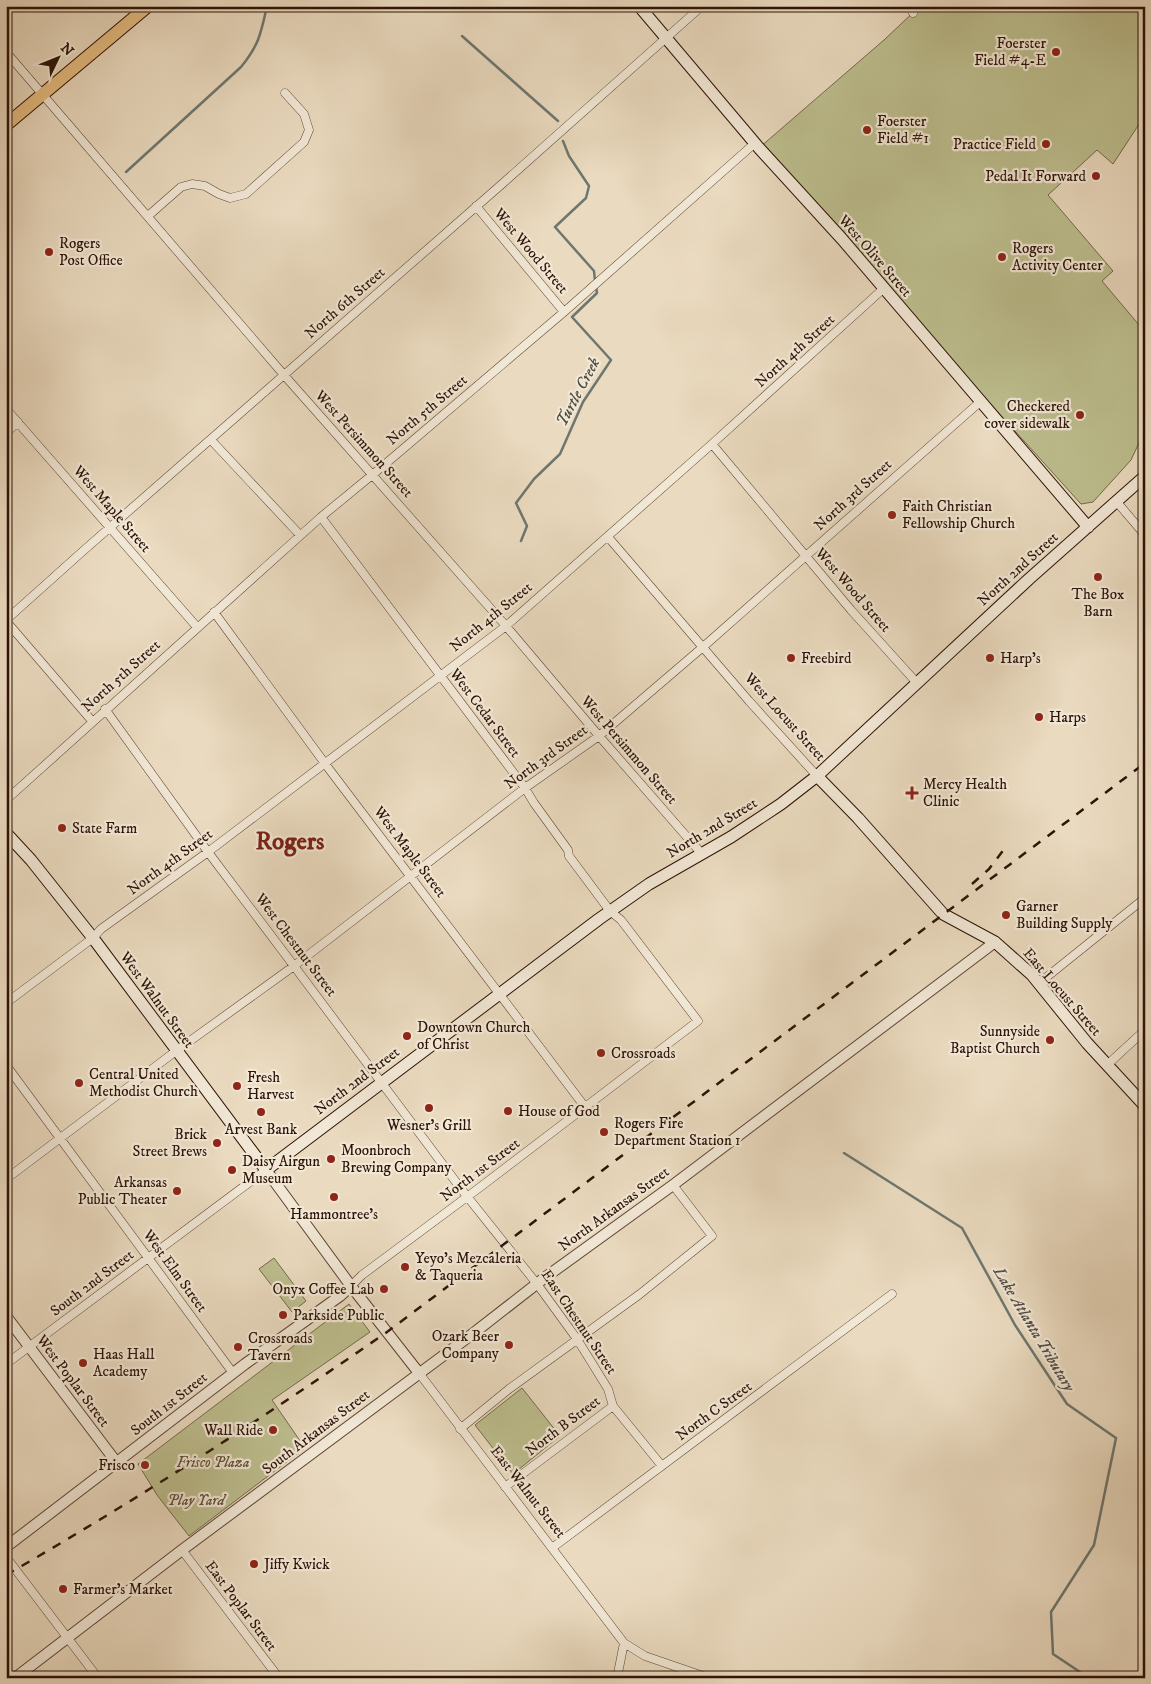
<svg xmlns="http://www.w3.org/2000/svg" width="1151" height="1684" viewBox="0 0 1151 1684" font-family="'IM FELL DW Pica',serif">
	<rect width="100%" height="100%" fill="#eadabf"/>
	<filter id="stains"><feTurbulence type="fractalNoise" baseFrequency=".004" numOctaves="4"/><feColorMatrix values="0 0 0 0 .2 0 0 0 0 .09 0 0 0 0 .02 0 0 0 .5 -.17"/></filter>
	<radialGradient id="worn" r=".72"><stop offset=".6" stop-color="#630" stop-opacity="0"/><stop offset="1" stop-color="#630" stop-opacity=".3"/></radialGradient>
	<path fill="#bdbe8e" stroke="#75684a" d="M920 6H1145V115L1113 164 1097 150 1048 195 1113 271 1102 281 1145 332V430L1131 460 1093 502 1081 504 759 148 884 40Z
		M274 1258 306 1301 292 1312 259 1269Z
		M349 1304 370 1332 272 1400 305 1448 189 1536 157 1495 138 1464Z
		M522 1388 560 1436 513 1474 475 1425Z"/>
	<g fill="none" stroke-linecap="round" stroke-linejoin="round">
		<path stroke="#6d7770" stroke-width="2.5" d="M462 36 558 121
			M563 141 569 156 589 186 586 198 555 227 594 271 595 281
			M126 172 241 67C259 45 261 33 267 6
			M521 541 527 526 516 503 534 479 560 454 583 402 611 360 572 317 597 293 596 286
			M844 1153 962 1228 1015 1325 1067 1404 1116 1438 1094 1545 1051 1612 1053 1654 1086 1676 1087 1678"/>
		<g stroke="#5c4434" stroke-width="9">
			<path id="minor" d="M910 6 913 13
				M6 52 284 375 506 626 599 736 701 853
				M476 206 564 312
				M148 216 181 187 192 184 205 186 219 194 230 198 246 194 304 142 309 130 304 114 285 93
				M6 409 197 627
				M6 433 18 422
				M211 440 300 535
				M712 444 851 610 917 683
				M1116 501 1145 535
				M321 517 525 788 534 803 568 850 569 856 610 911 621 920 698 1021 479 1188 362 1275 351 1286
				M608 537 749 701 817 776
				M214 612 329 769 585 1107
				M6 620 83 551 502 184 702 6
				M6 621 92 721
				M105 709 208 852 294 966 462 1190 537 1284 577 1339 608 1389 613 1406 662 1466
				M6 800 321 517 377 471 564 312 755 143
				M1038 984 1145 898
				M6 1003 93 938 101 929 208 852 506 626 712 444 883 289
				M6 1065 233 1373
				M1107 1065 1145 1030
				M6 1179 176 1051 294 966 525 788 599 736 703 647 980 402
				M6 1364 266 1170
				M419 1373 624 1643 645 1656 709 1678
				M460 1429 509 1389 640 1294 712 1236 673 1185
				M505 1487 613 1406
				M552 1548 892 1294
				M182 1550 279 1678
				M6 1557 98 1678
				M617 1678 624 1643"/>
		</g>
		<g stroke="#5c4434" stroke-width="12">
			<path id="tertiary" d="M266 1170 351 1286 419 1373
				M6 1316 117 1463
				M6 1547 245 1364 340 1296 351 1286
				M15 1678 182 1550 475 1332 543 1279 673 1185 995 942"/>
		</g>
		<g stroke="#2d1206" stroke-width="13">
			<path id="secondary" d="M639 6 759 148 842 239 1088 527
				M817 776 858 818 943 914 995 942 1032 975 1087 1043 1145 1106
				M6 833 31 860 93 938 266 1170 599 919 649 884 731 837 781 804 817 776 1029 579 1145 476"/>
		</g>
		<g stroke="#2d1206" stroke-width="14">
			<path id="primary" d="M6 125 148 6"/>
		</g>
		<use href="#minor" stroke="#f1e7d5" stroke-width="8"/>
		<use href="#tertiary" stroke="#f1e7d5" stroke-width="10"/>
		<use href="#secondary" stroke="#f1e7d5" stroke-width="11"/>
		<use href="#primary" stroke="#e5bd80" stroke-width="12"/>
		<path stroke="#2d1206" stroke-width="2.5" stroke-dasharray="9 9" stroke-linecap="butt" d="M972 884 989 869 1008 844
			M6 1575C137 1500 263 1418 387 1332L1145 763"/>
	</g>
	<g fill="#8f2418" stroke="#f1e7d5" stroke-width="2">
		<circle cx="1056" cy="52" r="5"/>
		<circle cx="867" cy="130" r="5"/>
		<circle cx="1046" cy="144" r="5"/>
		<circle cx="1096" cy="176" r="5"/>
		<circle cx="49" cy="252" r="5"/>
		<circle cx="1002" cy="257" r="5"/>
		<circle cx="1080" cy="415" r="5"/>
		<circle cx="892" cy="515" r="5"/>
		<circle cx="1098" cy="577" r="5"/>
		<circle cx="791" cy="658" r="5"/>
		<circle cx="990" cy="658" r="5"/>
		<circle cx="1039" cy="717" r="5"/>
		<path d="M909.5 785.5h5v5h5v5h-5v5h-5v-5h-5v-5h5z"/>
		<circle cx="62" cy="828" r="5"/>
		<circle cx="1006" cy="915" r="5"/>
		<circle cx="407" cy="1036" r="5"/>
		<circle cx="1050" cy="1040" r="5"/>
		<circle cx="601" cy="1053" r="5"/>
		<circle cx="79" cy="1083" r="5"/>
		<circle cx="237" cy="1086" r="5"/>
		<circle cx="429" cy="1108" r="5"/>
		<circle cx="508" cy="1111" r="5"/>
		<circle cx="261" cy="1112" r="5"/>
		<circle cx="604" cy="1132" r="5"/>
		<circle cx="217" cy="1143" r="5"/>
		<circle cx="331" cy="1159" r="5"/>
		<circle cx="232" cy="1170" r="5"/>
		<circle cx="177" cy="1191" r="5"/>
		<circle cx="334" cy="1197" r="5"/>
		<circle cx="405" cy="1267" r="5"/>
		<circle cx="384" cy="1289" r="5"/>
		<circle cx="283" cy="1315" r="5"/>
		<circle cx="509" cy="1345" r="5"/>
		<circle cx="238" cy="1347" r="5"/>
		<circle cx="83" cy="1363" r="5"/>
		<circle cx="273" cy="1430" r="5"/>
		<circle cx="145" cy="1465" r="5"/>
		<circle cx="254" cy="1564" r="5"/>
		<circle cx="63" cy="1589" r="5"/>
	</g>
	<g text-anchor="middle" dominant-baseline="central" stroke-width="4.5" stroke-linejoin="round" paint-order="stroke">
		<g font-size="15" fill="#2d1206" stroke="#f1e7d5" text-anchor="start">
			<text x="1046" y="43" text-anchor="end">Foerster<tspan x="1046" dy="17">Field #4-E</tspan></text>
			<text x="877" y="121">Foerster<tspan x="877" dy="17">Field #1</tspan></text>
			<text x="1036" y="144" text-anchor="end">Practice Field</text>
			<text x="1086" y="176" text-anchor="end">Pedal It Forward</text>
			<text x="59" y="243">Rogers<tspan x="59" dy="17">Post Office</tspan></text>
			<text x="1012" y="248">Rogers<tspan x="1012" dy="17">Activity Center</tspan></text>
			<text x="1070" y="406" text-anchor="end">Checkered<tspan x="1070" dy="17">cover sidewalk</tspan></text>
			<text x="902" y="506">Faith Christian<tspan x="902" dy="17">Fellowship Church</tspan></text>
			<text x="1098" y="594" text-anchor="middle">The Box<tspan x="1098" dy="17">Barn</tspan></text>
			<text x="801" y="658">Freebird</text>
			<text x="1000" y="658">Harp's</text>
			<text x="1049" y="717">Harps</text>
			<text x="923" y="784">Mercy Health<tspan x="923" dy="17">Clinic</tspan></text>
			<text x="72" y="828">State Farm</text>
			<text x="1016" y="906">Garner<tspan x="1016" dy="17">Building Supply</tspan></text>
			<text x="417" y="1027">Downtown Church<tspan x="417" dy="17">of Christ</tspan></text>
			<text x="1040" y="1031" text-anchor="end">Sunnyside<tspan x="1040" dy="17">Baptist Church</tspan></text>
			<text x="611" y="1053">Crossroads</text>
			<text x="89" y="1074">Central United<tspan x="89" dy="17">Methodist Church</tspan></text>
			<text x="247" y="1077">Fresh<tspan x="247" dy="17">Harvest</tspan></text>
			<text x="518" y="1111">House of God</text>
			<text x="614" y="1123">Rogers Fire<tspan x="614" dy="17">Department Station 1</tspan></text>
			<text x="429" y="1125" text-anchor="middle">Wesner's Grill</text>
			<text x="261" y="1129" text-anchor="middle">Arvest Bank</text>
			<text x="207" y="1134" text-anchor="end">Brick<tspan x="207" dy="17">Street Brews</tspan></text>
			<text x="341" y="1150">Moonbroch<tspan x="341" dy="17">Brewing Company</tspan></text>
			<text x="242" y="1161">Daisy Airgun<tspan x="242" dy="17">Museum</tspan></text>
			<text x="167" y="1182" text-anchor="end">Arkansas<tspan x="167" dy="17">Public Theater</tspan></text>
			<text x="334" y="1214" text-anchor="middle">Hammontree's</text>
			<text x="415" y="1258">Yeyo's Mezcaleria<tspan x="415" dy="17">&amp; Taqueria</tspan></text>
			<text x="374" y="1289" text-anchor="end">Onyx Coffee Lab</text>
			<text x="293" y="1315">Parkside Public</text>
			<text x="499" y="1336" text-anchor="end">Ozark Beer<tspan x="499" dy="17">Company</tspan></text>
			<text x="248" y="1338">Crossroads<tspan x="248" dy="17">Tavern</tspan></text>
			<text x="93" y="1354">Haas Hall<tspan x="93" dy="17">Academy</tspan></text>
			<text x="263" y="1430" text-anchor="end">Wall Ride</text>
			<text x="135" y="1465" text-anchor="end">Frisco</text>
			<text x="264" y="1564">Jiffy Kwick</text>
			<text x="73" y="1589">Farmer's Market</text>
		</g>
		<g font-size="15" fill="#2d1206" stroke="#f1e7d5">
			<text transform="translate(531 251) rotate(50)">West Wood Street</text>
			<text transform="translate(875 256) rotate(49)">West Olive Street</text>
			<text transform="translate(345 303) rotate(-41)">North 6th Street</text>
			<text transform="translate(795 351) rotate(-42)">North 4th Street</text>
			<text transform="translate(427 410) rotate(-40)">North 5th Street</text>
			<text transform="translate(364 444) rotate(48)">West Persimmon Street</text>
			<text transform="translate(853 495) rotate(-42)">North 3rd Street</text>
			<text transform="translate(112 509) rotate(49)">West Maple Street</text>
			<text transform="translate(1018 569) rotate(-42)">North 2nd Street</text>
			<text transform="translate(853 590) rotate(49)">West Wood Street</text>
			<text transform="translate(491 617) rotate(-39)">North 4th Street</text>
			<text transform="translate(121 676) rotate(-42)">North 5th Street</text>
			<text transform="translate(485 713) rotate(53)">West Cedar Street</text>
			<text transform="translate(785 717) rotate(48)">West Locust Street</text>
			<text transform="translate(629 750) rotate(49)">West Persimmon Street</text>
			<text transform="translate(546 757) rotate(-36)">North 3rd Street</text>
			<text transform="translate(712 828) rotate(-31)">North 2nd Street</text>
			<text transform="translate(410 852) rotate(53)">West Maple Street</text>
			<text transform="translate(170 862) rotate(-36)">North 4th Street</text>
			<text transform="translate(296 945) rotate(53)">West Chestnut Street</text>
			<text transform="translate(1062 992) rotate(49)">East Locust Street</text>
			<text transform="translate(157 1000) rotate(54)">West Walnut Street</text>
			<text transform="translate(357 1081) rotate(-37)">North 2nd Street</text>
			<text transform="translate(480 1170) rotate(-37)">North 1st Street</text>
			<text transform="translate(614 1209) rotate(-36)">North Arkansas Street</text>
			<text transform="translate(175 1271) rotate(54)">West Elm Street</text>
			<text transform="translate(92 1283) rotate(-37)">South 2nd Street</text>
			<text transform="translate(579 1322) rotate(56)">East Chestnut Street</text>
			<text transform="translate(73 1381) rotate(53)">West Poplar Street</text>
			<text transform="translate(169 1404) rotate(-38)">South 1st Street</text>
			<text transform="translate(714 1411) rotate(-36)">North C Street</text>
			<text transform="translate(563 1426) rotate(-37)">North B Street</text>
			<text transform="translate(316 1432) rotate(-37)">South Arkansas Street</text>
			<text transform="translate(528 1492) rotate(52)">East Walnut Street</text>
			<text transform="translate(241 1606) rotate(53)">East Poplar Street</text>
		</g>
		<g font-size="15" font-style="italic" fill="#5f4e36" stroke="#f1e7d5">
			<text x="213" y="1462">Frisco Plaza</text>
			<text x="196" y="1500">Play Yard</text>
		</g>
		<g font-size="16" font-style="italic" fill="#524d44" stroke="#f1e7d5">
			<text transform="translate(578 392) rotate(-62)">Turtle Creek</text>
			<text transform="translate(1034 1329) rotate(59)">Lake Atlanta Tributary</text>
		</g>
		<g font-size="25" font-weight="bold" fill="#7a1f14" stroke="#f1e7d5">
			<text x="290" y="841">Rogers</text>
		</g>
	</g>
	<rect width="1151" height="1684" fill="none" stroke="#eadabf" stroke-width="25"/>
	<rect x="8" y="8" width="1136" height="1669" fill="none" stroke="#2d1206" stroke-width="2.5"/>
	<rect x="12" y="12" width="1126" height="1659" fill="none" stroke="#2d1206"/>
	<g transform="translate(58 58) rotate(47)" stroke="#f1e7d5" stroke-width="4" paint-order="stroke">
	<path d="M0-4L9 19L0 12L-9 19Z" fill="#2d1206"/>
	<text y="-8" font-size="14" font-weight="bold" text-anchor="middle" fill="#2d1206">N</text>
	</g>
	<rect width="100%" height="100%" filter="url(#stains)"/>
	<rect width="100%" height="100%" fill="url(#worn)"/>
</svg>
